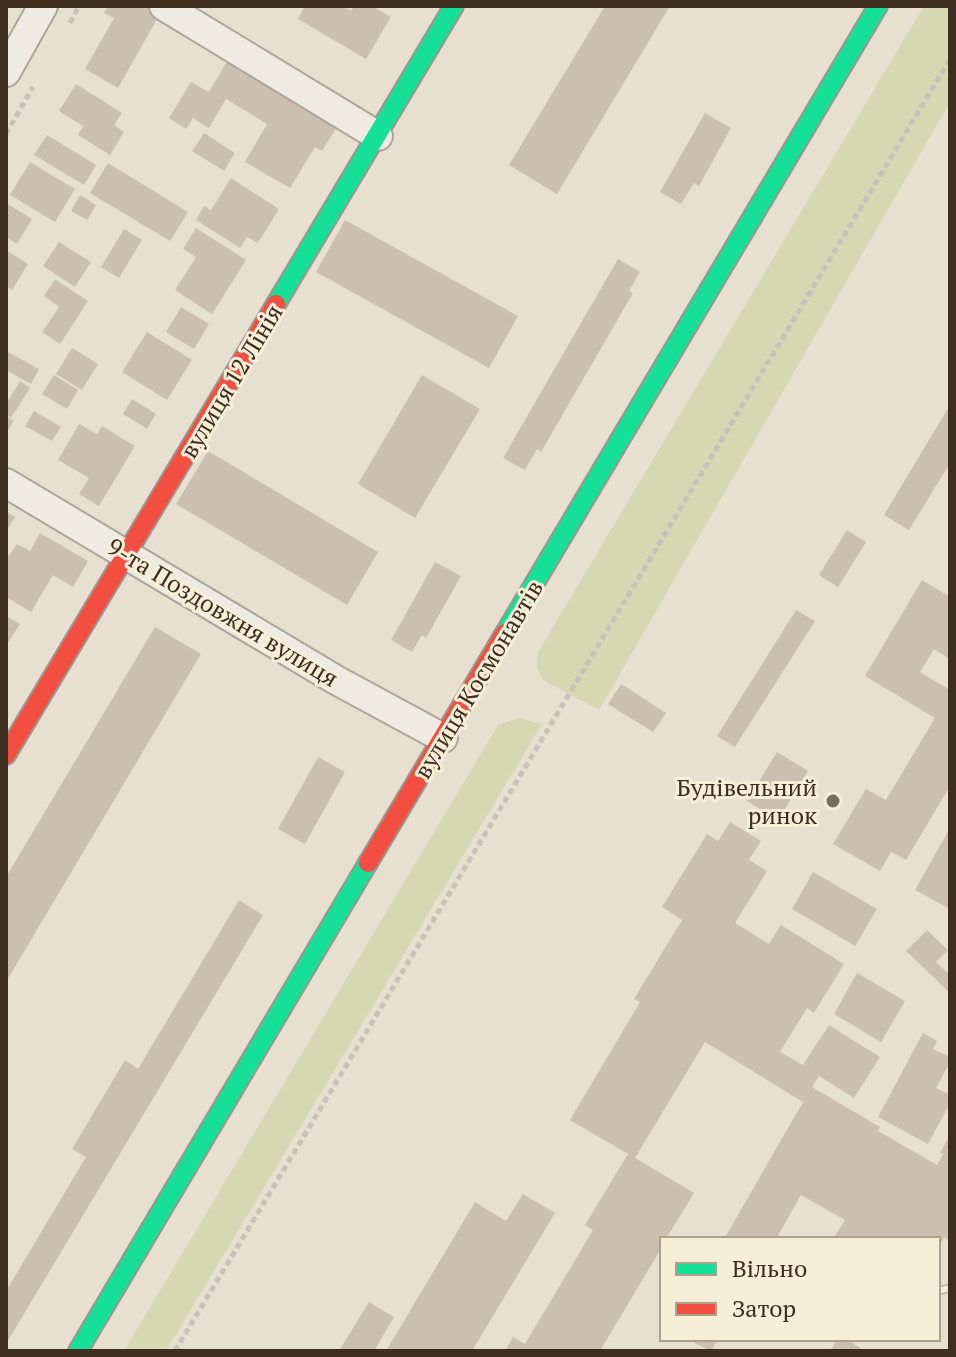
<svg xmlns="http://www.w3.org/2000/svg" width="956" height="1357" viewBox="0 0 956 1357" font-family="'PT Serif',serif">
	<rect width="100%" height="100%" fill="#e7e0d1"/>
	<path fill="#d6d7b3" d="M924 6H950V102L599 710 543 680 537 667 538 652Z
		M519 718 542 724 166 1351H124L498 725Z"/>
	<path fill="#cbbfb2" d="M108 6H150L161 12 118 88 85 69 114 18 104 13Z
		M305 6H343L351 11 354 6H372L391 17 366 59 298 19Z
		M605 6H670L557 194 509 165Z
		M230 56 340 122 322 151 315 147 290 188 245 162 267 124 226 99 209 128 193 118 186 129 169 118 191 82 209 92Z
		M76 84 122 113 114 125 124 132 110 155 78 135 83 126 59 111Z
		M705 113 731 128 699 186 694 183 681 204 660 192Z
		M204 133 235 153 224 171 192 151Z
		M47 135 96 165 84 185 34 155Z
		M30 162 75 189 55 222 10 195Z
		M108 163 188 212 170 241 90 193Z
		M231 178 279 209 258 243 247 237 240 248 196 220 204 206 211 210Z
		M80 195 96 205 87 220 71 211Z
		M6 203 32 219 17 244 6 237Z
		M345 220 518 316 489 368 316 272Z
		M196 228 246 260 212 314 175 290 196 257 183 249Z
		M124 229 142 240 119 278 101 267Z
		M59 242 91 262 75 287 43 266Z
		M6 250 28 264 12 290 6 286Z
		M618 259 640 272 629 291 633 293 541 452 537 449 525 470 503 458Z
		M55 279 88 301 60 344 42 332 59 307 44 296Z
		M181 307 209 324 194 349 166 332Z
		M147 332 192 360 167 400 122 372Z
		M72 348 98 364 82 390 56 374Z
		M6 351 39 369 31 384 6 370Z
		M54 375 78 390 67 409 42 394Z
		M422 375 480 409 415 518 358 484Z
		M20 381 30 388 11 418 6 414V404Z
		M132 399 156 414 147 429 123 414Z
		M950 405V463L909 530 884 515Z
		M34 411 61 427 52 441 25 426Z
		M6 416 14 421 6 433Z
		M79 424 97 434 102 426 135 446 99 506 79 494 89 478 58 460Z
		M208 451 378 552 347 605 176 504Z
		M6 511 15 517 6 531Z
		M847 530 866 542 838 587 819 575Z
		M40 533 88 561 73 587 53 575 31 612 6 597V560L17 544 30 551Z
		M435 562 461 576 426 638 422 635 412 652 391 640Z
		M922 580 950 597V659L934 649 920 672 950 690V786L906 860 891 852 880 871 833 844 866 789 886 800 935 718 865 676Z
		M796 610 815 621 735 747 717 736Z
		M6 616 20 624 6 646Z
		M155 627 201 654 6 982V877Z
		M621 684 666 713 653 732 608 704Z
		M777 752 808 771 778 820 747 801Z
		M318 757 345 772 305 844 278 829Z
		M730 822 761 841 749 860 767 871 735 923 769 944 781 925 844 964 814 1013 807 1008 780 1052 803 1065 829 1025 880 1057 854 1098 819 1076 812 1087 880 1127 878 1131 937 1165 943 1154 940 1153 950 1135V1241L944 1237 938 1248V1239H833L845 1220 801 1195 776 1239H724L803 1102 705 1042 635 1158 694 1193 666 1239H662V1247L600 1351H505L513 1337 525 1344 593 1230 585 1225 628 1154 570 1120 640 1002 634 999 682 920 662 907 707 834 718 841Z
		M950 828V909L915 890Z
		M813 872 877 909 855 946 792 909Z
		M239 900 263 915 6 1344V1291L86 1157 72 1149 125 1060 138 1069Z
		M927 930 948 950 936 962 950 975V993L906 951Z
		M857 973 905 1001 881 1042 834 1014Z
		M923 1033 937 1041 933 1049 950 1057V1062L936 1088 950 1095V1103L928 1144 878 1117Z
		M523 1194 555 1213 472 1351H386L475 1202 506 1221Z
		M369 1302 394 1317 374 1351H339Z
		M687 1339H718L711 1351Z
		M838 1339H846L865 1351H830Z"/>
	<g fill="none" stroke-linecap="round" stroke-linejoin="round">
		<g stroke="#ada599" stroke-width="32">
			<path id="street" d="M164 6 378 136
				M6 72 43 6
				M6 483 336 680 443 738"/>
		</g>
		<g stroke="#9c958a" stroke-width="22">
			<path id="fast" d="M276 304 454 6
				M505 633 878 6
				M78 1351 368 863"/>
		</g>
		<g stroke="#9c958a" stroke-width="22">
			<path id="jam" d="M6 755 276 304
				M368 863 505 633"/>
		</g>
		<path stroke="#c8c2b9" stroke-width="5" stroke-dasharray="6 4" stroke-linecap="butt" d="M70 23 79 6
			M6 134 33 87
			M175 1351 950 59"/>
		<use href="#street" stroke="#efebe3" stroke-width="28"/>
		<use href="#fast" stroke="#16e098" stroke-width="18"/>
		<use href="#jam" stroke="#f24e42" stroke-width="18"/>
		<g stroke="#afaaa2" stroke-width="9">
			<path id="rail" d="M938 1291 950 1288"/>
		</g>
		<use href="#rail" stroke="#f7eed8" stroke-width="6" stroke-dasharray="18" stroke-linecap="butt"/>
	</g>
	<circle fill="#786c5e" stroke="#f7eed8" stroke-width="3" cx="833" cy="801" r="8"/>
	<g text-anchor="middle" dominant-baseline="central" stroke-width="6" stroke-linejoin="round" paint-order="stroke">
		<g font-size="24" fill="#3d2e20" stroke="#f7eed8">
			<text transform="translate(231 381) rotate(-59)">вулиця 12 Лінія</text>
			<text transform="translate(223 612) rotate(31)">9-та Поздовжня вулиця</text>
			<text transform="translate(478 679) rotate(-59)">вулиця Космонавтів</text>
		</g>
		<g font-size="24" fill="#3d2e20" stroke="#f7eed8" text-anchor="end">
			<text x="817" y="787">Будівельний<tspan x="817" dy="28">ринок</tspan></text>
		</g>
	</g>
	<rect width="956" height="1357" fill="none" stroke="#3d2e20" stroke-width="16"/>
	<rect x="660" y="1237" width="280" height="104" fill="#f7eed8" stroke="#ada18e" stroke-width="2"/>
	<rect x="676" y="1263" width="40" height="12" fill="#16e098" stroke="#ada18e" stroke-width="2"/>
	<text x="732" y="1277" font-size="24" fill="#3d2e20">Вільно</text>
	<rect x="676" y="1303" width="40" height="12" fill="#f24e42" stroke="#ada18e" stroke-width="2"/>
	<text x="732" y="1317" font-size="24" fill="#3d2e20">Затор</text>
</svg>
